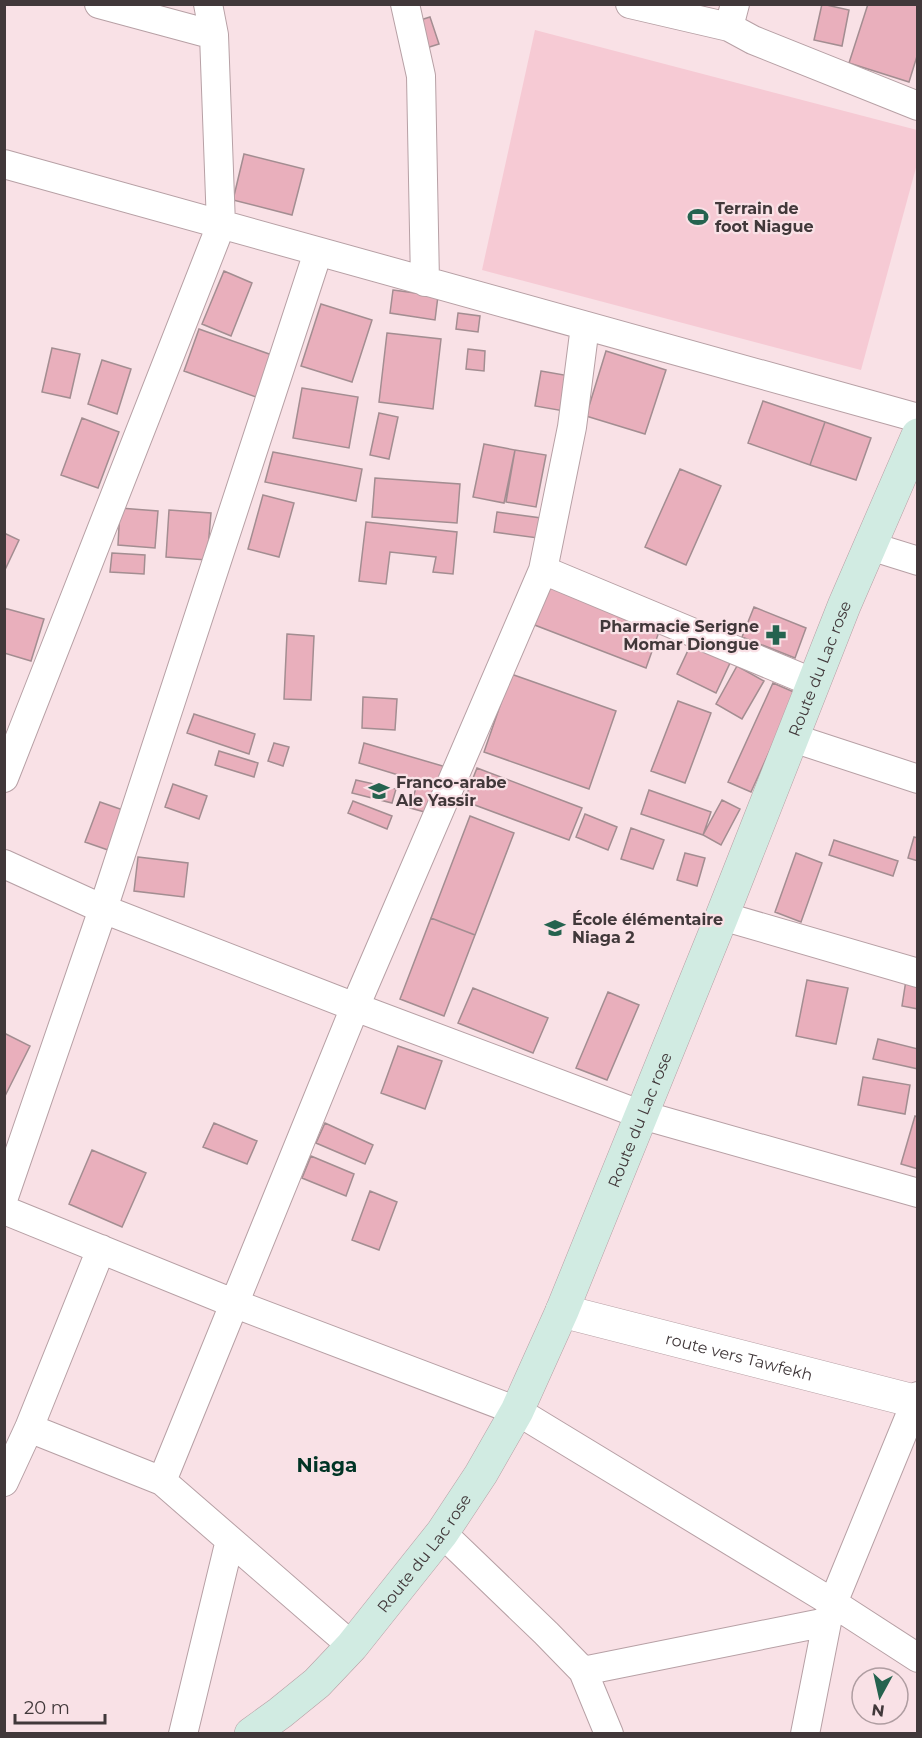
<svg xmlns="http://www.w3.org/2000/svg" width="922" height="1738" viewBox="0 0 922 1738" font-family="Montserrat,sans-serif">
	<rect width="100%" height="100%" fill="#f9e1e6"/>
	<path fill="#f6cad4" d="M535 30 917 130V164L861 370 482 270Z"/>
	<path fill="#e9afbc" stroke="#a38d91" stroke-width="1.5" d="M822 4 849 10 842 46 814 40Z
		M868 4H918V53L909 82 849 63Z
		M430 17 439 44 423 49 414 22Z
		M244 154 304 169 292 215 233 200Z
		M224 271 252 283 231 336 202 324Z
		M393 290 438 296 435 320 390 313Z
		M321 304 372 320 352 382 301 366Z
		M458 313 480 316 478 332 456 329Z
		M199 329 272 355 256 397 184 371Z
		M387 333 441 339 433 409 379 402Z
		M52 348 80 354 70 398 42 392Z
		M468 349 485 351 484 371 466 369Z
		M606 351 666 370 645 434 586 416Z
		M102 360 131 369 117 414 88 404Z
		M541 371 570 376 564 411 535 406Z
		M302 388 358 397 349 448 293 438Z
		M763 401 825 422 810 465 748 443Z
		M379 413 398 417 389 459 370 455Z
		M82 418 119 432 98 488 61 475Z
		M825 422 871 438 856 480 810 465Z
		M484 444 515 450 504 503 473 497Z
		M515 450 546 455 536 507 506 502Z
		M273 452 362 469 356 501 265 482Z
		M680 469 721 486 686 565 645 547Z
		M375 478 460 484 457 523 372 517Z
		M263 495 294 503 279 557 248 549Z
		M120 508 158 511 155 548 118 545Z
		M169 510 211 513 207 560 166 557Z
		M497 512 541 518 538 538 494 532Z
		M366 522 457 532 453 574 433 572 436 557 390 552 386 584 359 581Z
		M4 533 19 540 4 572Z
		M112 553 145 555 144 574 110 572Z
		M547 585 660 629 646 668 532 624Z
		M754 607 806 628 795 658 742 637Z
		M4 608 44 619 31 661 4 653Z
		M287 634 314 636 311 700 284 699Z
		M691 644 730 663 716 693 677 674Z
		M737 666 764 681 742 719 716 704Z
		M511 674 616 711 589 789 484 752Z
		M773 683 796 693 751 792 728 782Z
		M363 697 397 699 395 730 362 728Z
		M678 701 711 713 685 783 651 771Z
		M194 714 255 734 249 754 187 733Z
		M274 743 289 747 283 766 268 761Z
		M364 743 446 767 432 814 410 808 418 781 359 763Z
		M219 751 258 763 254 777 215 765Z
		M477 768 582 808 569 840 464 801Z
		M356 780 396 789 392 803 352 793Z
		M173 784 207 796 199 819 165 807Z
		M649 790 711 812 703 835 641 814Z
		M722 800 740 809 721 845 703 835Z
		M353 801 392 816 387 829 348 813Z
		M100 802 123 810 108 850 85 842Z
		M585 814 617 827 608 850 576 837Z
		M470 816 514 833 475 935 431 918Z
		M631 828 664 840 653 869 621 859Z
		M914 837 918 838V861L908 858Z
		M834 840 898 861 893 876 829 855Z
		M685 853 705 858 697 886 677 880Z
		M796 853 822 863 801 922 775 912Z
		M138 857 188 863 184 897 134 891Z
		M431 918 475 935 444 1016 400 999Z
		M807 980 848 988 836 1044 796 1036Z
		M906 980 918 982V1009L902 1006Z
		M473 988 548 1018 533 1053 458 1023Z
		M608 992 639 1005 607 1080 576 1068Z
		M4 1033 30 1046 4 1098Z
		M878 1039 918 1049V1069L873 1059Z
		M398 1046 442 1061 425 1109 381 1093Z
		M863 1077 910 1085 905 1114 858 1105Z
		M915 1116 918 1117V1169L901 1164Z
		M214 1123 257 1141 247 1164 203 1147Z
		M325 1123 373 1145 365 1164 316 1143Z
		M92 1150 146 1173 122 1227 69 1204Z
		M311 1156 354 1174 346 1196 302 1178Z
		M370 1191 397 1202 379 1250 352 1240Z"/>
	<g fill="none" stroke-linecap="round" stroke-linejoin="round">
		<g stroke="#b7a0a5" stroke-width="30">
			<path id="minor" d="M99 4 214 35
				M405 4 421 76 425 282
				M630 4 729 27
				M735 4 729 27 753 40 918 106
				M4 164 918 418
				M870 546 918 561
				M543 570 814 683
				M793 738 918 779
				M4 778 221 225 214 35 208 4
				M4 864 103 909 355 1007 642 1115 918 1193
				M722 916 918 973
				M4 1197 103 909 318 252
				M4 1210 233 1303 517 1411 833 1603 918 1658
				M29 1428 162 1481 352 1646
				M162 1481 355 1007 543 570 572 427 585 326
				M4 1482 29 1428 101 1249
				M442 1533 546 1633 583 1671 609 1734
				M583 1671 827 1622
				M183 1734 230 1540
				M805 1734 827 1622 833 1603 918 1396"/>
		</g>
		<g stroke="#b7a0a5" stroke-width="34">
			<g id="tertiary">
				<path id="s1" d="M562 1311 918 1402"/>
			</g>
		</g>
		<g stroke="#b7a0a5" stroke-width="34">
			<g id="secondary">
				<path id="s2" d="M251 1734 280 1713 317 1683 352 1646 442 1533 481 1474 517 1411 562 1311 722 916 844 606 918 435"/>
			</g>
		</g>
		<use href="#minor" stroke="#fff" stroke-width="28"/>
		<use href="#tertiary" stroke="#fff" stroke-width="33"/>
		<use href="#secondary" stroke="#d1ebe2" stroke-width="33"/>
	</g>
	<defs>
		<g id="stadium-bare" transform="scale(1.62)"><path d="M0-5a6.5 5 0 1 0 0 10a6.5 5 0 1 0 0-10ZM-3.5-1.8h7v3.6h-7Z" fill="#25634f" stroke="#f9e1e6" stroke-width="2.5" paint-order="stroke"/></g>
		<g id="pharmacy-bare" transform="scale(1.62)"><path d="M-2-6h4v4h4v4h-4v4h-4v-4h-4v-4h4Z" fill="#25634f" stroke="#f9e1e6" stroke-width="2.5" paint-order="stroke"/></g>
		<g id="school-bare" transform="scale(1.62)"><path d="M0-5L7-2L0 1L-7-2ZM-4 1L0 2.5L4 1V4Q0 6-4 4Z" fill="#25634f" stroke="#f9e1e6" stroke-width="2.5" paint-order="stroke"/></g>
	</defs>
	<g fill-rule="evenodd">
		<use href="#stadium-bare" x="698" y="217"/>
		<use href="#pharmacy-bare" x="776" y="635"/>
		<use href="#school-bare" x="379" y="791"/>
		<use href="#school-bare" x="555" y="928"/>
	</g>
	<g text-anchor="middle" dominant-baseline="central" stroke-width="4.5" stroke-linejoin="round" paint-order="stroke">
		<g font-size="16" font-weight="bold" fill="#41383a" stroke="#f9e1e6" text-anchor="start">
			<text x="715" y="208">Terrain de<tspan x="715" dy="18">foot Niague</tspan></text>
			<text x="759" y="626" text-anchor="end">Pharmacie Serigne<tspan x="759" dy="18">Momar Diongue</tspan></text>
			<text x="396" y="782">Franco-arabe<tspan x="396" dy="18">Ale Yassir</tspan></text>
			<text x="572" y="919">École élémentaire<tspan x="572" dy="18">Niaga 2</tspan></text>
		</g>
		<g font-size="16" fill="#41383a" stroke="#f9e1e6">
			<text stroke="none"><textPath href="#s2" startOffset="1224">Route du Lac rose</textPath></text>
			<text stroke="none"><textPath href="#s2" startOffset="738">Route du Lac rose</textPath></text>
			<text stroke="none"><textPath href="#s1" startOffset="183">route vers Tawfekh</textPath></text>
			<text stroke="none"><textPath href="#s2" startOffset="252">Route du Lac rose</textPath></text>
		</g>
		<g font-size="20" font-weight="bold" fill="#003425" stroke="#f9e1e6">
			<text x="327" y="1465">Niaga</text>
		</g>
	</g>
	<rect width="922" height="1738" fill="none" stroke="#41383a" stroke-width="12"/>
	<g transform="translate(880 1696) rotate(188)"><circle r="28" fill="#f9e1e6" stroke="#af9da1" stroke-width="1.5"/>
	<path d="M0-4.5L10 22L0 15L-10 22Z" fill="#25634f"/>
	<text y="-9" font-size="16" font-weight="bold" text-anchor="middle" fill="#41383a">N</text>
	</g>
	<path d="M15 1714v9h90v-9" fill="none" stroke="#41383a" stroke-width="3"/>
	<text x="24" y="1714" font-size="18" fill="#41383a" stroke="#f9e1e6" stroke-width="4.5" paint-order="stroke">20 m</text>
</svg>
